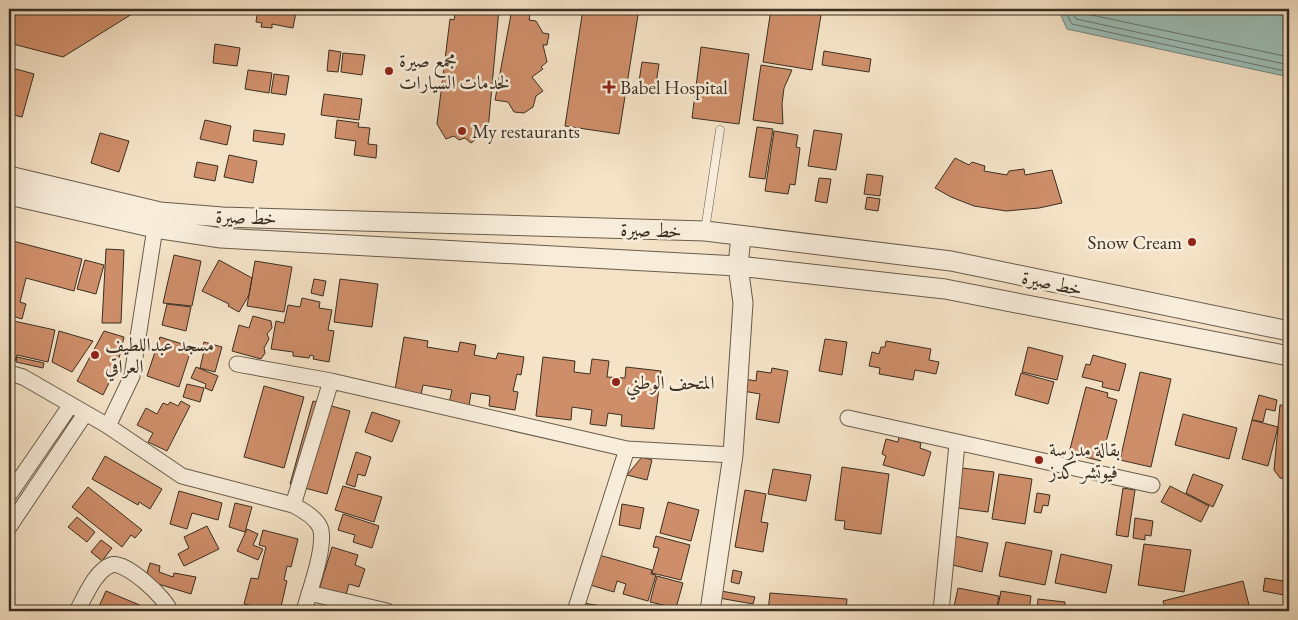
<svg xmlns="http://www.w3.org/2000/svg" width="1298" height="620" viewBox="0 0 1298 620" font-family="'EB Garamond',Amiri,serif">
	<rect width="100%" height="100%" fill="#f5e3c7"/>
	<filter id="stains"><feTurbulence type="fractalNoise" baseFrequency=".004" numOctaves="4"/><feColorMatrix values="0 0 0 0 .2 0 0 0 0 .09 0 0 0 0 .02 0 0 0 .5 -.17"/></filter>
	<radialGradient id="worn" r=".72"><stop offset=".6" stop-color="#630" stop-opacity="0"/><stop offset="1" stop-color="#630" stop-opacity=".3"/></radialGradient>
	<path fill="#9cbeb8" stroke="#75857c" d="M1058 9H1289V77L1067 29Z"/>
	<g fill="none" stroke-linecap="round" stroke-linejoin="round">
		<path stroke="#6b766d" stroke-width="1" d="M1064 9 1072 24 1289 72
			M1071 9 1076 19 1289 65
			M1079 9 1082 13 1289 57"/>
	</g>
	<path fill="#ce8e6a" stroke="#3a2f22" d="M9 9 50 10 140 9 63 57 9 43Z
		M258 9 296 12 293 28 272 24V28L261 27 262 23 256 22Z
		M456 9H499L488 130 471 143 465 138 459 140 454 136 446 139 437 124 450 19 454 20Z
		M512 9 522 11 531 9 529 20 536 21 543 33 549 34 547 45H543L547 62 541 67 543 69 532 77 543 91 536 96 533 107 524 113 514 112 508 102 495 100Z
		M583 9H639L619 134 565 126Z
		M771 9H822L812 70 763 62Z
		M215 44 240 48 237 66 213 63Z
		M701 47 749 54 739 124 692 118Z
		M329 50 341 52 338 72 327 71Z
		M824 51 871 59 869 72 822 65Z
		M343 53 365 55 362 75 341 72Z
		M642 62 659 64 655 90 638 88Z
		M761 65 792 70 784 88 782 104 783 124 753 120Z
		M9 67 34 74 22 117 9 114Z
		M248 70 272 73 269 93 245 89Z
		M274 74 289 76 286 95 271 93Z
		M324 94 362 99 359 120 321 115Z
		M205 120 231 126 227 145 200 139Z
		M337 120 359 123 358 127 370 128 368 144 377 145 376 158 354 155 356 141 335 138Z
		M757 127 773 129 765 179 749 177Z
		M254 130 285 134 283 145 253 141Z
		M814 130 842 134 836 170 808 166Z
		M774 131 798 135 796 147 800 148 795 185 790 184 788 194 765 191Z
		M100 133 129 141 119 172 91 163Z
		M229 155 257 161 253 183 224 177Z
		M955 158 969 165 972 162 985 166 984 171 1007 175 1009 171 1024 169 1025 175 1052 170 1062 203 1039 208 1006 211 974 206 951 197 935 188Z
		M197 162 218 166 215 181 194 177Z
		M867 174 883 176 880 196 864 194Z
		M819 178 831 179 827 203 815 201Z
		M867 197 880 199 878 211 865 209Z
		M9 240 82 259 74 291 26 278 20 302 26 304 22 319 9 315Z
		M106 249 124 250 121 323H102Z
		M174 255 201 261 192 306 163 303Z
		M85 260 104 265 96 294 77 289Z
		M219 260 252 278 249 295 239 312 228 306 229 304 202 291Z
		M255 261 292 267 284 312 247 306Z
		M314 279 326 281 323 296 311 293Z
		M340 279 378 284 372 327 334 322Z
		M302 298 320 302 319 308 332 310 328 330 334 331 329 362 313 359 314 356 310 355 309 358 293 356V352L271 349 276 321 284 323 288 305 300 307Z
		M167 304 191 307 186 331 162 325Z
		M253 316 271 321 272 328 267 334 269 339 264 348 265 353 261 359 232 351 239 325 249 328Z
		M9 320 55 330 48 362 17 355 15 361 9 359Z
		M59 331 93 341 72 372 52 362Z
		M104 331 124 337 117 367 103 395 77 381Z
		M160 337 192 347 179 387 147 376Z
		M404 337 428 341 427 347 458 352 460 342 476 345 474 355 496 359 498 353 524 357 521 375 517 374 513 391 518 392 515 410 489 406 490 396 471 393 469 406 449 403 452 390 423 385 421 395 395 390Z
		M825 339 847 342 842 375 819 371Z
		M886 341 931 349 929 360 939 362 936 374 915 370 913 380 879 374 880 368 869 366 872 352 879 354 881 347H885Z
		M204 342 222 347 215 372 200 368 204 351 201 350Z
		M1028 347 1063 356 1057 380 1022 372Z
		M1093 355 1126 364 1119 391 1102 387 1103 382 1082 377 1086 364 1090 365Z
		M17 357 44 363 43 368 16 362Z
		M543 357 575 361 574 372 590 374 592 359 609 361 607 377 625 378 626 367 661 371 654 429 621 426 622 415 608 413 606 426 590 424 592 410 572 407 571 420 536 416Z
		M196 367 218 376 212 391 205 388 206 384 191 378Z
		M772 368 788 371 779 423 756 419 760 394 743 391 745 379 756 381 757 371 771 373Z
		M1140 372 1171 379 1151 467 1120 460Z
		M1021 373 1054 382 1048 404 1015 395Z
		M187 384 204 388 200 402 183 397Z
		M264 386 304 397 284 468 244 457Z
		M1086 387 1108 393 1107 397 1117 400 1101 461 1069 453Z
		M1259 395 1277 400 1275 411 1266 409 1263 422 1252 420Z
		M181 401 190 406 167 451 148 442 153 433 137 425 146 408 157 414 163 403 168 405 170 402 178 406Z
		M313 401 350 411 327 494 290 484Z
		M1280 405 1289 406V479L1280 478 1274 470Z
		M372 412 400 421 392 442 365 432Z
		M1183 414 1237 428 1229 459 1175 445Z
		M1252 420 1278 427 1268 466 1242 459Z
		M899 437 921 443 920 448 931 452 924 476 883 465 886 456 882 454 886 439 898 442Z
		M356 452 371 457 365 476 358 474 355 487 346 484Z
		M105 456 162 489 150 509 139 502 138 505 92 479Z
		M642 457 652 460 647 480 627 475Z
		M842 467 889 474 881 534 844 529 845 521 835 520Z
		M962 468 994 472 988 512 957 508Z
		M773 469 811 475 806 501 768 494Z
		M999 474 1032 479 1025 524 992 519Z
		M1193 474 1223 485 1213 507 1186 493Z
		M343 486 382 497 374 522 335 510Z
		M1170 486 1209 506 1201 522 1161 502Z
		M88 487 142 530 135 538 131 535 122 547 72 507Z
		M1123 488 1135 490 1128 537 1116 535Z
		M745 490 766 494 761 522 768 523 763 552 735 547Z
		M179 491 222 503 218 520 192 513 187 529 170 524Z
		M1037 493 1050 495 1048 506 1043 505 1041 513 1034 512Z
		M668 502 699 510 691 541 660 533Z
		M235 503 252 507 245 532 229 527Z
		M622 504 644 508 640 529 619 525Z
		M343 514 379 526 372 548 353 542 355 535 338 530Z
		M77 517 95 532 87 542 68 527Z
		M1135 518 1153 521 1151 536 1145 535V540L1133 538Z
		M207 526 219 549 184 566 178 554 189 548 184 537Z
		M247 529 258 534 253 545 263 549 258 560 237 551Z
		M263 530 298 539 291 567 287 566 284 580 287 581 280 611 244 604 251 578 258 579 266 547 259 545Z
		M656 536 690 545 681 580 652 573 659 548 653 547Z
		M954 536 988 543 982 572 948 564Z
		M101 540 112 548 102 561 91 552Z
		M1006 542 1052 551 1045 585 999 576Z
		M1144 544 1191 550 1184 592 1138 585Z
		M332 547 358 555 355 565 365 569 359 587 349 584 345 598 319 590Z
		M1061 554 1112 565 1106 593 1055 583Z
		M599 555 652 570 651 574 656 575 648 601 623 594 626 584 617 581 614 592 590 585Z
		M150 563 160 566 159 572 173 577 174 573 196 577 191 594 145 580Z
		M733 570 742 572 739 584 731 582Z
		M657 576 683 583 676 608 650 602Z
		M1265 578 1289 582V596L1263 591Z
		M1243 581 1249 605 1224 611H1166L1163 601Z
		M958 588 999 596 996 611H953Z
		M106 591 154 611H97Z
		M721 591 755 597 753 604 719 598Z
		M1001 591 1031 596 1029 611H997Z
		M770 593 847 599 846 611H768Z
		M1038 599 1065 602 1064 611H1037Z
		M583 603 620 609V611H581Z
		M1073 607 1097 609V611H1072Z"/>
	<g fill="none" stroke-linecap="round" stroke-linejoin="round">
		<g stroke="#695c4b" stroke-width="9">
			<path id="service" d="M705 230 720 130"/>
		</g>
		<g stroke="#695c4b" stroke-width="17">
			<path id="minor" d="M237 364 331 381 627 449
				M9 373 23 377 108 426 182 476 293 505C303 510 315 517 320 527 327 545 309 592 304 611
				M848 418 1152 485
				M108 426 132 376 155 228
				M9 495 70 406
				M293 505 331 381
				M9 527 85 414
				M309 593 387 611
				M77 611C85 597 95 571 111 565 125 560 166 598 170 611
				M575 611 627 449 733 455
				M941 611 957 444"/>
		</g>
		<g stroke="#695c4b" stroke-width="21">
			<path id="tertiary" d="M9 176 160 212 222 217 705 231 951 261 1289 331
				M9 195 155 228 221 238 738 266 945 289 1289 356
				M710 611 733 455 743 303 738 266 741 236"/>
		</g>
		<use href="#service" stroke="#f8eddb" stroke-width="8"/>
		<use href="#minor" stroke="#f8eddb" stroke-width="15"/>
		<use href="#tertiary" stroke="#f8eddb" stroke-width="19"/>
	</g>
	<g fill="#8f2418" stroke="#f8eddb" stroke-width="2">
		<circle cx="389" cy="71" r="5"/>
		<path d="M606.5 79.5h5v5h5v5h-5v5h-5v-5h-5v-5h5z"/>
		<circle cx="462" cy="131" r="5"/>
		<circle cx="1192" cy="242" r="5"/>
		<circle cx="95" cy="355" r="5"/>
		<circle cx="616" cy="382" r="5"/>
		<circle cx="1039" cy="460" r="5"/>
	</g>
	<g text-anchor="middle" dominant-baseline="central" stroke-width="5" stroke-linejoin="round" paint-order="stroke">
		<g font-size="19" fill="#3a2f22" stroke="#f8eddb" text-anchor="start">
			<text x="399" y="60">مجمع صيرة<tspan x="399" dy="22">لخدمات السيارات</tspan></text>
			<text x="620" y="87">Babel Hospital</text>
			<text x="472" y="131">My restaurants</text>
			<text x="1182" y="242" text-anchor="end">Snow Cream</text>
			<text x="105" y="344">مسجد عبداللطيف<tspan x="105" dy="22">العراقي</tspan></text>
			<text x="626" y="382">المتحف الوطني</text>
			<text x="1049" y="449">بقالة مدرسة<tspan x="1049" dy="22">فيوتشر كدز</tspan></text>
		</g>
		<g font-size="19" fill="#3a2f22" stroke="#f8eddb">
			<text transform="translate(246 217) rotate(2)">خط صيرة</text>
			<text transform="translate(651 230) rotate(2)">خط صيرة</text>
			<text transform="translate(1052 283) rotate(12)">خط صيرة</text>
		</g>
	</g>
	<rect width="1298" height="620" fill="none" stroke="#f5e3c7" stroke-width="30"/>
	<rect x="10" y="10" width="1278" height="600" fill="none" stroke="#3a2f22" stroke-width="2.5"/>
	<rect x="15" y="15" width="1268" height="590" fill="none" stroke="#3a2f22"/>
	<rect width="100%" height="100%" filter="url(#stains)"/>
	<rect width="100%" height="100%" fill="url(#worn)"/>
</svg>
